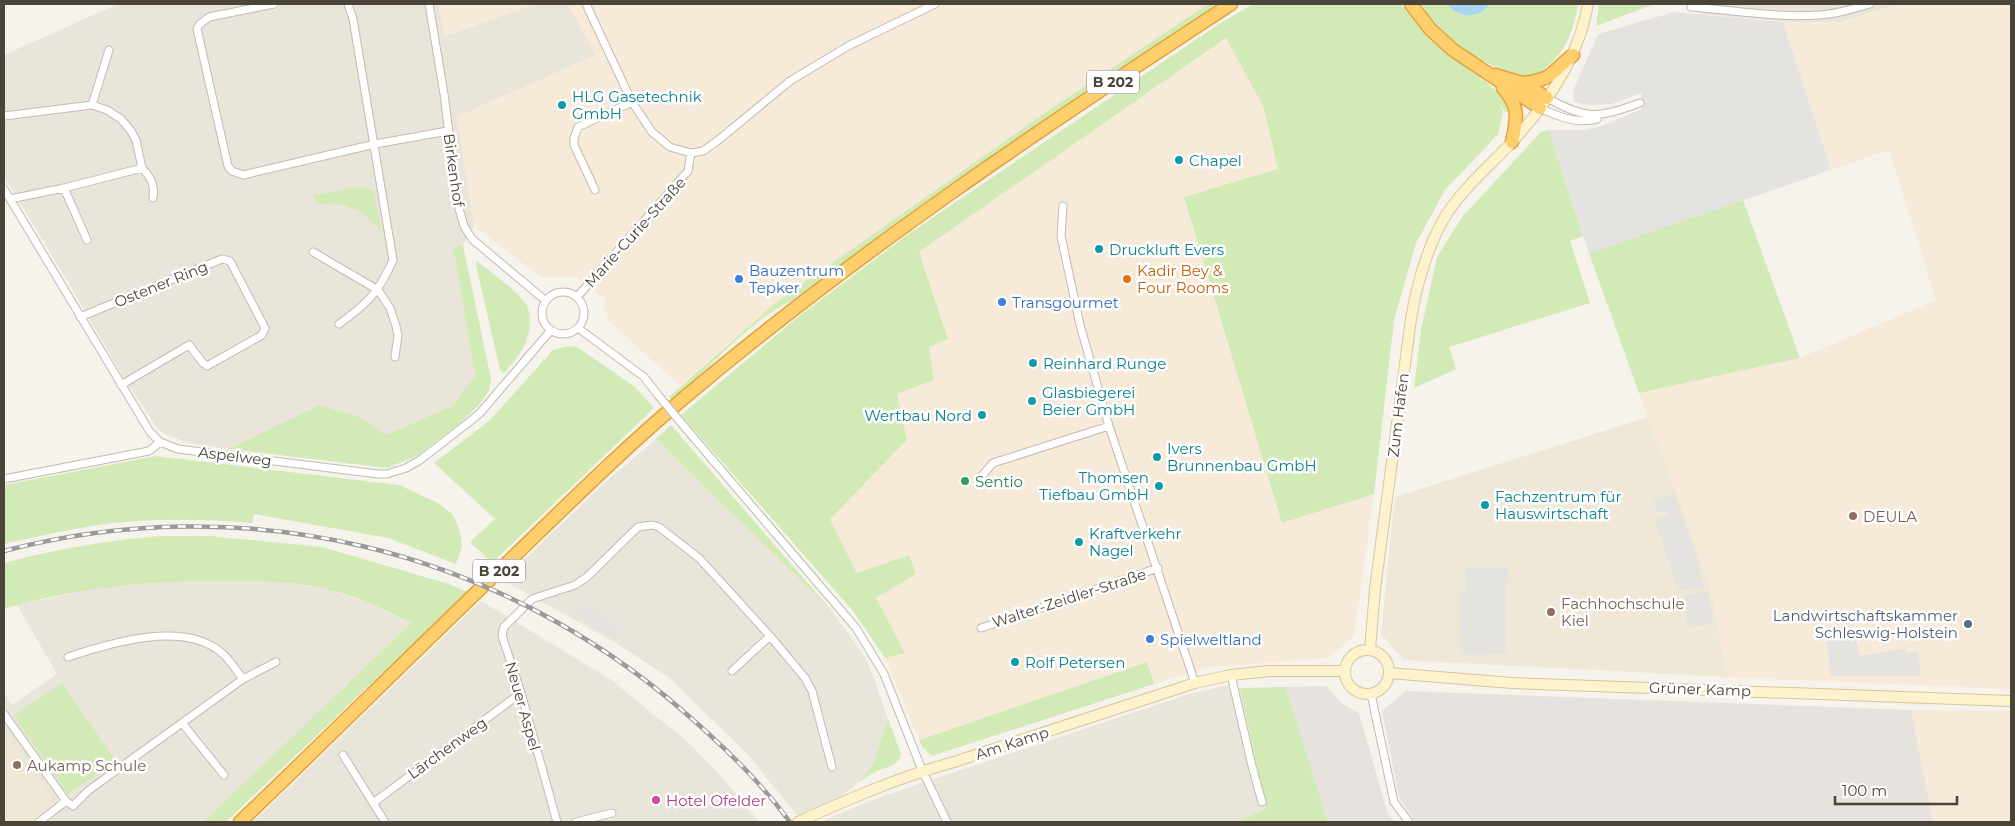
<svg xmlns="http://www.w3.org/2000/svg" width="2015" height="826" viewBox="0 0 2015 826" font-family="Montserrat,sans-serif">
	<rect width="100%" height="100%" fill="#f6f3ec"/>
	<path fill="#eae5da" d="M118 4H438L445 36 535 4H568L596 55 457 117 474 226 463 245 453 247 475 376 452 406 386 435 358 416 319 405 229 449 188 443 165 434 157 428 122 375 67 280 4 177V55Z
		M1700 4H1898L1842 22 1803 23 1699 14Z
		M656 439 831 610 865 657 874 678 888 719 873 765 858 783 839 798 797 815 749 756 671 679 616 643 503 580 600 487Z
		M185 581H273L327 589 368 603 411 623 203 822H29L55 803 4 727V693L12 705 57 674 17 605 104 587Z
		M481 601 610 679 689 743 722 777 759 822H253Z
		M1228 685 1240 688 1266 808 1237 822H820L875 799 940 777 1189 694Z"/>
	<path fill="#f7ead8" d="M438 4H535L444 36Z
		M568 4H1208L1046 112 773 305 680 386 607 319 604 308 606 299 577 277H541L474 226 457 117 596 55Z
		M1898 4H2011V689L1727 677 1711 589 1681 505 1639 393 1800 358 1936 300 1889 150 1831 170 1783 22 1817 24 1842 22Z
		M1227 38 1263 106 1278 170 1184 198 1282 523 1374 494 1354 636 1329 658 1209 667 1154 684 1146 662 919 740 885 658 905 652 876 598 916 574 909 555 857 573 830 519 907 440 897 394 934 380 929 347 948 339 919 252Z
		M1911 710 2011 711V822H1933Z"/>
	<path fill="#e6e2dd" d="M1326 686 1342 704 1359 713 1388 815 1396 822H1328L1286 687Z
		M1406 691 1911 710 1933 822H1415L1399 797 1382 711Z"/>
	<path fill="#efe8d6" d="M1648 417 1681 505 1711 590 1727 677 1404 660 1381 634 1395 497Z
		M4 727 55 803 30 822H4Z"/>
	<path fill="#d2eab5" d="M1208 4H1218L913 211 793 300C746 323 711 367 672 401L669 397 773 305 1046 112Z
		M1253 4H1400C1418 19 1430 39 1448 54 1470 72 1497 84 1510 111L1505 112 1499 102 1503 113 1498 134 1445 190 1416 243 1394 320 1374 494 1282 523 1184 197 1278 169 1263 106 1226 38 919 252 948 339 929 347 934 380 897 394 907 440 830 519 857 573 909 555 916 574 876 598 905 653 885 658 853 611 681 415 798 317 910 233 1219 24Z
		M1422 4H1447C1459 19 1478 18 1490 4H1578C1572 40 1562 59 1530 79 1503 74 1454 48 1436 27 1430 20 1426 12 1422 4Z
		M1599 4H1655L1596 26Z
		M1549 130 1583 236 1570 241 1590 303 1449 347 1456 369 1414 388 1421 330 1437 257 1463 216 1541 132Z
		M356 187 373 190 382 232 363 213 346 206 318 203 315 201 314 195Z
		M1743 200 1800 358 1639 393 1589 253Z
		M463 245 491 379 489 391 478 406 460 423 417 456 387 468 229 449 319 405 358 416 386 435 452 406 475 376 453 247Z
		M477 261C489 271 521 293 527 306 533 319 529 339 521 351 517 359 510 366 504 373L500 370 476 265Z
		M568 346 577 347 634 386 654 408 492 563 470 542 495 519 434 463 489 421 553 350Z
		M671 425 831 610 656 439Z
		M156 456 399 485 440 504 453 515 460 532 462 547 456 564 388 538 254 514 252 523C201 519 148 518 98 525 66 530 35 537 4 544V485Z
		M159 536H210L322 547 449 584 467 592 226 822H203L411 623C384 609 355 596 326 589 291 581 257 581 221 581 148 581 74 588 4 609V563C56 549 105 541 159 536Z
		M1147 662 1154 684 932 756 922 747 919 740Z
		M62 683 116 761 68 794 14 716Z
		M1286 687 1328 822H1237L1266 808 1240 688Z
		M888 719 901 754C900 766 885 767 875 772 869 775 863 779 858 783L873 765Z"/>
	<path fill="#e5e3e0" d="M1674 12 1783 22 1831 170 1589 253 1549 130H1585L1602 126 1642 109 1641 93 1612 104 1587 105 1577 103 1574 101 1573 91 1598 34Z
		M1674 493 1694 548 1704 587 1678 591 1655 520 1668 515 1667 512H1657L1653 501Z
		M1508 567V580L1506 581 1507 654 1461 655 1460 592 1466 591 1465 568Z
		M1708 592 1713 624 1688 627 1684 595Z
		M582 602 623 630 615 641 575 613Z
		M1855 636 1860 656 1906 648 1907 653 1918 651 1921 676H1831L1826 640Z"/>
	<path fill="#a9d4f2" d="M1447 4H1490C1477 19 1460 19 1447 4Z"/>
	<g fill="none" stroke-linecap="round" stroke-linejoin="round">
		<g stroke="#c2bbae" stroke-width="9">
			<path id="street" d="M274 4 209 17 200 24 197 29 228 166 232 171 243 175 375 144 448 131
				M429 4 444 94 458 205 464 226 472 239 546 301
				M586 4 632 102 652 132 670 147 691 153 703 151 716 142 790 81 848 46 935 4
				M1691 7C1733 10 1776 18 1818 15 1836 14 1853 9 1870 4
				M1547 98C1587 120 1598 118 1640 103
				M92 105 109 50
				M1540 108C1559 117 1576 124 1597 119
				M4 116 92 105 107 110 121 119 131 131 136 140 142 168 64 188 10 199
				M142 168C151 178 155 184 153 198
				M64 188 87 240
				M4 189 150 432 160 442 178 449 378 474H387L406 468 420 460 468 423 480 413 551 330
				M595 190 574 145V138L578 127 632 102
				M1063 206 1061 236 1080 325 1109 426 1195 683
				M313 252 378 290 390 308 396 326 398 335 395 357
				M542 313a21 21 0 1 1 42 0a21 21 0 1 1-42 0Z
				M577 297 688 171 691 153
				M80 317 222 259 230 261 265 328 262 335 207 366 203 363 189 345 121 385
				M339 324C367 304 379 292 393 260L353 19 348 4
				M578 328 644 377 658 395
				M688 431 856 628 884 674 922 770 947 822
				M980 478 993 463 1109 426
				M4 479 149 451 160 442
				M981 628 1158 568
				M68 657C110 643 187 619 224 655 231 662 237 671 243 679
				M732 671 770 636
				M1231 675 1252 766 1262 802
				M1371 694 1394 802 1409 822
				M4 714 66 801
				M182 723 224 775
				M343 755 385 822
				M373 803 521 693
				M39 822 66 801 73 806 89 790 243 679 276 662
				M557 822 521 693 504 642 502 635 504 627 532 599 575 585 587 577 638 527 652 525 659 527 699 558 770 636 805 678 812 691 832 767
				M576 822 612 813"/>
		</g>
		<g stroke="#d6c79b" stroke-width="12">
			<path id="secondary" d="M1370 650 1375 589 1411 319C1417 283 1427 247 1446 215 1464 187 1490 166 1512 142 1548 103 1579 57 1588 4
				M1345 672a22 22 0 1 1 44 0a22 22 0 1 1-44 0Z
				M1389 673 1512 683 2011 701
				M798 822C849 799 899 777 954 762L1195 683 1231 675 1269 671H1345"/>
		</g>
		<g stroke="#e0a43c" stroke-width="15">
			<path id="highway" d="M1411 4 1430 29 1453 50 1540 108
				M1495 75 1522 83 1547 98
				M1522 83C1553 80 1550 73 1573 55
				M1503 88C1520 107 1517 119 1512 142
				M240 822C329 737 416 650 505 565 564 508 622 450 685 397 857 252 1043 127 1231 4"/>
		</g>
		<use href="#street" stroke="#fff" stroke-width="7"/>
		<use href="#secondary" stroke="#fff3cd" stroke-width="10"/>
		<use href="#highway" stroke="#ffcf6e" stroke-width="12"/>
		<g stroke="#9a9a9a" stroke-width="4.5">
			<path id="rail" d="M4 551C244 488 495 548 683 711 722 745 759 780 790 822"/>
		</g>
		<use href="#rail" stroke="#fff" stroke-width="2.5" stroke-dasharray="8" stroke-linecap="butt"/>
		<g stroke="#c2bbae" stroke-width="9" stroke-linecap="butt">
			<path id="street-bridge" d="M658 395 688 431"/>
		</g>
		<use href="#street-bridge" stroke="#fff" stroke-width="7"/>
	</g>
	<g fill="#0f9aa8" stroke="#fff" stroke-width="2">
		<circle cx="562" cy="105" r="5"/>
		<circle cx="1179" cy="160" r="5"/>
		<circle cx="1099" cy="249" r="5"/>
		<circle cx="1033" cy="363" r="5"/>
		<circle cx="1032" cy="401" r="5"/>
		<circle cx="982" cy="415" r="5"/>
		<circle cx="1157" cy="457" r="5"/>
		<circle cx="1159" cy="486" r="5"/>
		<circle cx="1485" cy="505" r="5"/>
		<circle cx="1079" cy="542" r="5"/>
		<circle cx="1015" cy="662" r="5"/>
	</g>
	<g fill="#3f7fe0" stroke="#fff" stroke-width="2">
		<circle cx="739" cy="279" r="5"/>
		<circle cx="1002" cy="302" r="5"/>
		<circle cx="1150" cy="639" r="5"/>
	</g>
	<circle fill="#e8710a" stroke="#fff" stroke-width="2" cx="1127" cy="279" r="5"/>
	<circle fill="#2e9e5b" stroke="#fff" stroke-width="2" cx="965" cy="481" r="5"/>
	<g fill="#8d6e63" stroke="#fff" stroke-width="2">
		<circle cx="1853" cy="516" r="5"/>
		<circle cx="1551" cy="612" r="5"/>
		<circle cx="17" cy="765" r="5"/>
	</g>
	<circle fill="#5c6f8a" stroke="#fff" stroke-width="2" cx="1968" cy="624" r="5"/>
	<circle fill="#d1479c" stroke="#fff" stroke-width="2" cx="656" cy="800" r="5"/>
	<g text-anchor="middle" dominant-baseline="central" stroke-width="5" stroke-linejoin="round" paint-order="stroke">
		<g fill="#fff" stroke="#817c74" stroke-width="1">
			<rect x="1087" y="70.5" width="52" height="23" rx="4"/>
			<rect x="473" y="559.5" width="52" height="23" rx="4"/>
		</g>
		<g font-size="14" font-weight="bold" fill="#4b4439">
			<text x="1113" y="82">B 202</text>
			<text x="499" y="571">B 202</text>
		</g>
		<g font-size="15" fill="#0d838f" stroke="#fff" text-anchor="start">
			<text x="572" y="96">HLG Gasetechnik<tspan x="572" dy="17">GmbH</tspan></text>
			<text x="1189" y="160">Chapel</text>
			<text x="1109" y="249">Druckluft Evers</text>
			<text x="1043" y="363">Reinhard Runge</text>
			<text x="1042" y="392">Glasbiegerei<tspan x="1042" dy="17">Beier GmbH</tspan></text>
			<text x="972" y="415" text-anchor="end">Wertbau Nord</text>
			<text x="1167" y="448">Ivers<tspan x="1167" dy="17">Brunnenbau GmbH</tspan></text>
			<text x="1149" y="477" text-anchor="end">Thomsen<tspan x="1149" dy="17">Tiefbau GmbH</tspan></text>
			<text x="1495" y="496">Fachzentrum für<tspan x="1495" dy="17">Hauswirtschaft</tspan></text>
			<text x="1089" y="533">Kraftverkehr<tspan x="1089" dy="17">Nagel</tspan></text>
			<text x="1025" y="662">Rolf Petersen</text>
		</g>
		<g font-size="15" fill="#4b4439" stroke="#fff">
			<text transform="translate(454 170) rotate(82)">Birkenhof</text>
			<text transform="translate(635 232) rotate(-48)">Marie-Curie-Straße</text>
			<text transform="translate(161 284) rotate(-22)">Ostener Ring</text>
			<text transform="translate(1398 415) rotate(-83)">Zum Hafen</text>
			<text transform="translate(235 456) rotate(7)">Aspelweg</text>
			<text transform="translate(1069 598) rotate(-18)">Walter-Zeidler-Straße</text>
			<text transform="translate(1700 689) rotate(2)">Grüner Kamp</text>
			<text transform="translate(523 706) rotate(74)">Neuer Aspel</text>
			<text transform="translate(1012 743) rotate(-18)">Am Kamp</text>
			<text transform="translate(447 748) rotate(-36)">Lärchenweg</text>
		</g>
		<g font-size="15" fill="#366cbe" stroke="#fff" text-anchor="start">
			<text x="749" y="270">Bauzentrum<tspan x="749" dy="17">Tepker</tspan></text>
			<text x="1012" y="302">Transgourmet</text>
			<text x="1160" y="639">Spielweltland</text>
		</g>
		<g font-size="15" fill="#c56008" stroke="#fff" text-anchor="start">
			<text x="1137" y="270">Kadir Bey &amp;<tspan x="1137" dy="17">Four Rooms</tspan></text>
		</g>
		<g font-size="15" fill="#27864d" stroke="#fff" text-anchor="start">
			<text x="975" y="481">Sentio</text>
		</g>
		<g font-size="15" fill="#785e54" stroke="#fff" text-anchor="start">
			<text x="1863" y="516">DEULA</text>
			<text x="1561" y="603">Fachhochschule<tspan x="1561" dy="17">Kiel</tspan></text>
			<text x="27" y="765">Aukamp Schule</text>
		</g>
		<g font-size="15" fill="#4e5e75" stroke="#fff" text-anchor="end">
			<text x="1958" y="615">Landwirtschaftskammer<tspan x="1958" dy="17">Schleswig-Holstein</tspan></text>
		</g>
		<g font-size="15" fill="#b23c85" stroke="#fff" text-anchor="start">
			<text x="666" y="800">Hotel Ofelder</text>
		</g>
	</g>
	<rect width="2015" height="826" fill="none" stroke="#4b4439" stroke-width="10"/>
	<path d="M1835 796v8h122v-8" fill="none" stroke="#4b4439" stroke-width="2.5"/>
	<text x="1842" y="796" font-size="15" fill="#4b4439" stroke="#ffffff" stroke-width="4" paint-order="stroke">100 m</text>
</svg>
